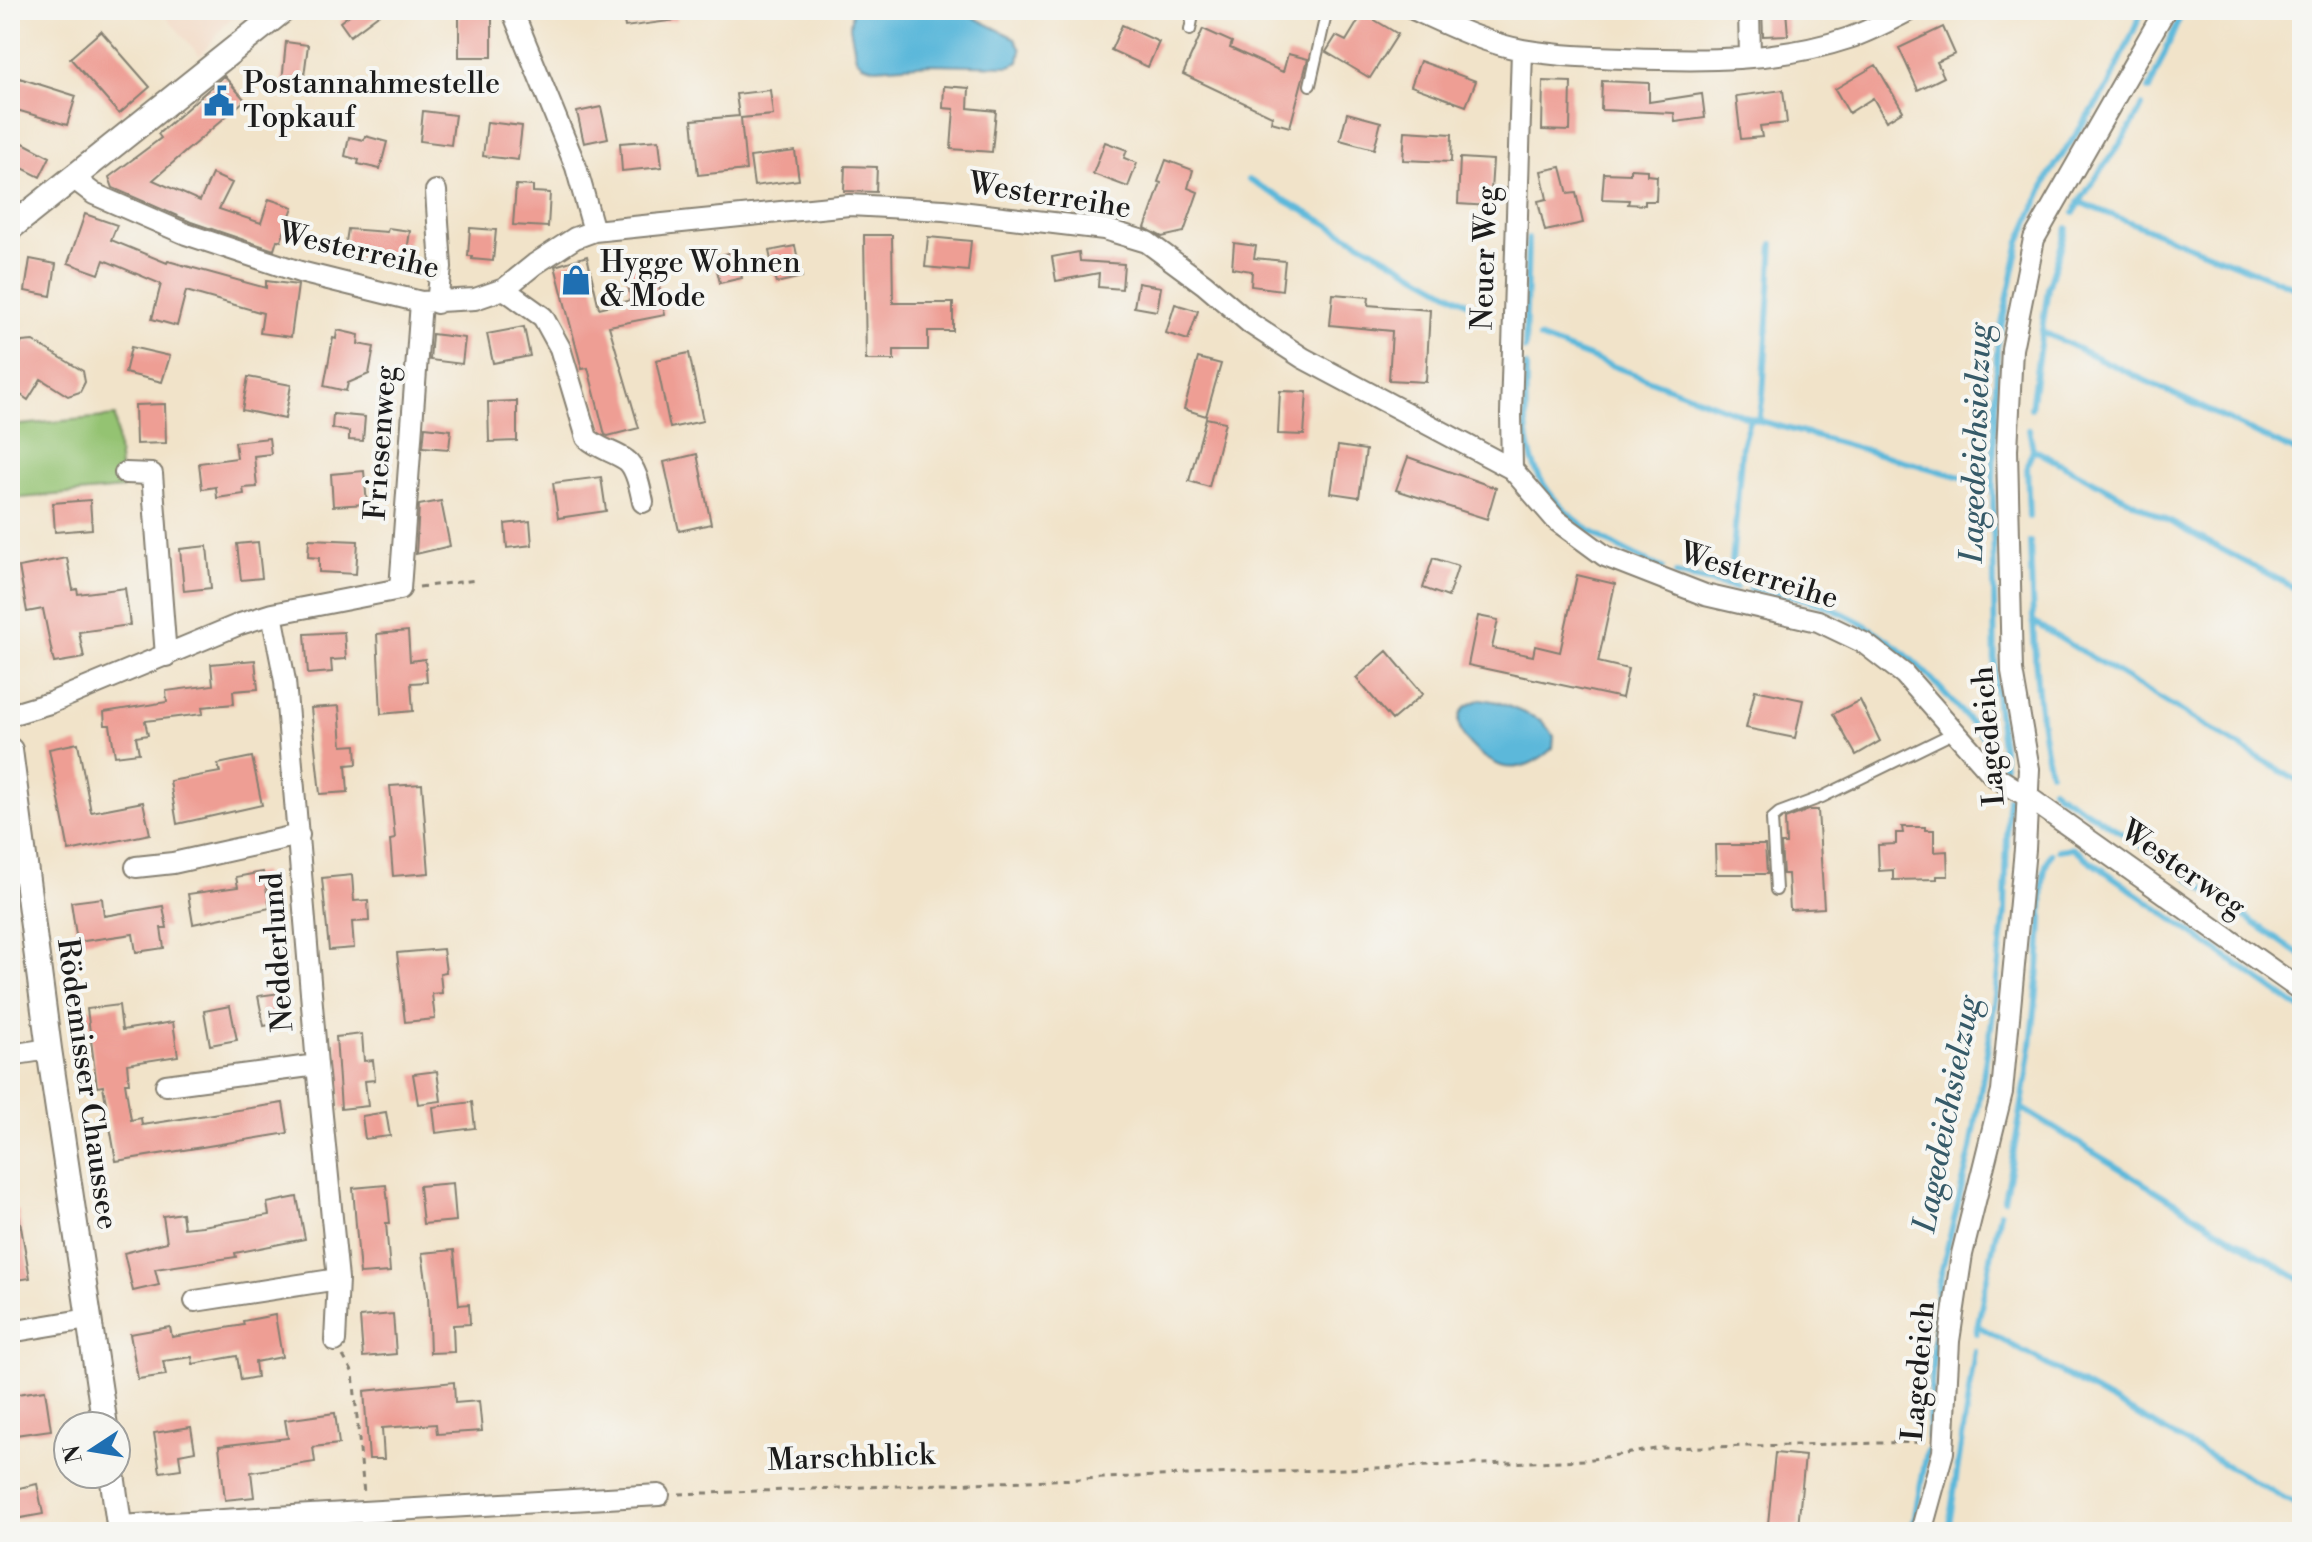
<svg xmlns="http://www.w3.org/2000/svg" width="2312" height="1542" viewBox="0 0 2312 1542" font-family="'Libre Bodoni',serif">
	<rect width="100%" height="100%" fill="#f6f6f2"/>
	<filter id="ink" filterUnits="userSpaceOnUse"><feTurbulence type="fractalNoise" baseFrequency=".0125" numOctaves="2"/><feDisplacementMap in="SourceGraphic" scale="16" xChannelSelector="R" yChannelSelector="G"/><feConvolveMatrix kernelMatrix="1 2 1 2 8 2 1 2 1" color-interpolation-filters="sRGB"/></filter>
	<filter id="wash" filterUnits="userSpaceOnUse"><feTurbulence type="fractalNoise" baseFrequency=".006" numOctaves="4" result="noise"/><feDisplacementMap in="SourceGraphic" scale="32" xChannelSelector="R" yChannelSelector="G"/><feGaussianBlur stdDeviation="1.8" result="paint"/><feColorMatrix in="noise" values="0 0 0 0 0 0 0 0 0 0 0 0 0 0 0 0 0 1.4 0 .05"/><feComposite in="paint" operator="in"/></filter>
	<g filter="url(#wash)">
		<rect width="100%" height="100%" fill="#f1e3c9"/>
		<path fill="#f2d5be" d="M160 10H243L229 20 200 56Z"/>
		<path fill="#94c372" stroke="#587047" stroke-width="2" d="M115 416 122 489 10 499V426Z"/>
		<path fill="#5cb8da" stroke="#3c6a7b" stroke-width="2" d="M852 10H959L1015 38 1021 50 1019 62 1010 66 931 64 875 68 862 64 856 57 850 27Z
			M1481 699 1498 702 1541 720 1554 736 1553 748C1540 760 1520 772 1501 766 1482 759 1446 731 1464 709 1468 704 1476 702 1481 699Z"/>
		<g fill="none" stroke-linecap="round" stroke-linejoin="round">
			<path stroke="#5cb8da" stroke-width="6" d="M2149 90 2183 10
				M1249 180 1484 312
				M2079 202 2302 290
				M2074 213C2093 175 2124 145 2142 106
				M2041 331 2302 455
				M1539 338 1750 418 1993 486
				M1525 349 1528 239
				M1526 366C1526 396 1523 430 1532 459 1549 515 1612 547 1662 568
				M2031 408 2048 288 2067 228
				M1759 421 1763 394 1773 244
				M2029 429 2033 449 2027 465 2029 517
				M2033 449 2302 592
				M2030 542C2033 619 2034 696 2050 772
				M1676 574 1736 588
				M1730 587 1742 445 1750 418
				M1749 589C1874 601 1927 670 2002 760
				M2033 622 2302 784
				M2004 766 1995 685 1993 486 1997 347 2020 241 2049 175 2109 85 2143 10
				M2053 788 2056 792 2132 839 2302 956
				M2058 850 2072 848 2302 1010
				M2023 1109 2302 1281
				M2004 1199C2024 1106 2038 1015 2042 920 2043 901 2040 871 2051 854
				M1978 1326 2302 1508
				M1976 1333 2000 1212
				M1928 1437 1937 1290 1971 1149 1992 1021 2005 913 2008 798
				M1913 1526 1927 1451
				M1948 1532 1975 1351"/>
		</g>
		<g id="blocks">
			<path fill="#ee9e94" d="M356 10H385L350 36 340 22Z
				M622 10H676L677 20 625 27Z
				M1762 10H1786L1788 35 1763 36Z
				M459 11H492V57H459Z
				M1363 13 1398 34 1370 78 1326 52 1336 36 1346 41Z
				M1122 25 1159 42 1148 67 1111 50Z
				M1943 27 1955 54 1937 62 1944 77 1918 90 1899 48Z
				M1203 29 1232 42 1230 48 1283 72 1288 54 1308 59 1290 127 1271 122 1272 116 1183 74Z
				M101 31 150 87 119 114 70 58Z
				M286 42 308 45 303 84 282 82Z
				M1420 61 1476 81 1466 106 1411 86Z
				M1876 65 1903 111 1886 121 1873 98 1849 113 1835 89Z
				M10 75 76 96 67 125 10 108Z
				M224 76 245 100 153 180 200 201 212 174 232 183 219 209 261 223 269 199 293 207 281 241 277 240 274 250 191 222 113 188 109 177 161 138 158 134Z
				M1543 81 1571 82 1570 131 1542 130Z
				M1602 81 1649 83V102L1702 94 1705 118 1675 122 1674 113 1601 110Z
				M944 86 969 88 968 108 996 111 992 152 951 149 954 109 943 108Z
				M770 90 773 115 741 118 746 170 698 175 692 120 739 116 736 94Z
				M1783 90 1787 123 1760 126 1762 137 1741 139 1736 96Z
				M601 107 608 138 584 143 577 112Z
				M423 111 455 115 451 145 420 141Z
				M1347 113 1381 122 1374 149 1340 140Z
				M487 122 522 126 518 160 483 156Z
				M1405 131 1452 134 1451 162 1403 160Z
				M10 136 50 157 40 177 10 162Z
				M365 136 387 142 380 169 358 164 359 160 345 156 349 137 364 140Z
				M659 140 662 167 622 171 620 143Z
				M1105 142 1127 150 1124 158 1137 163 1128 187 1093 174Z
				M795 151 799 180 754 186 750 157Z
				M1460 158 1493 160 1490 206 1458 204Z
				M1166 160 1193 170 1188 188 1198 192 1184 232 1162 237 1145 228 1161 183 1158 182Z
				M845 166 877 167 876 192 844 191Z
				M1561 167 1568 194 1576 193 1583 223 1545 231 1538 201 1547 199 1541 171Z
				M1630 169 1647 170V175L1657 176 1656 201H1645V205L1628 204 1629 200 1602 199 1604 173 1630 174Z
				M516 185 533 186V192L550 193 548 227 513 225Z
				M85 214 117 225 111 240 167 263 168 261 266 288V281L298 285 291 337 260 333 263 313 186 291 177 326 152 319 161 284 104 260 99 274 68 263Z
				M388 228 410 231 406 258 360 252V258L344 255 348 229 387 232Z
				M470 228 496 230 493 261 472 259V256H468Z
				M864 235H892L893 303H953V331H928V350H894V360H866Z
				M928 237 971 241 968 271 925 267Z
				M1234 243 1256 246 1254 258 1285 261 1282 290 1251 286 1252 271 1232 268Z
				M795 246 802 277 776 283 769 251Z
				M736 251 742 278 720 283 714 257Z
				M1079 252 1080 261 1124 264 1122 289 1098 287 1099 273 1056 281 1052 257Z
				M587 256 599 308 631 300 625 269 654 263 665 315 609 326 639 428 608 436 605 435 588 368 582 369 555 266Z
				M30 259 56 264 51 296 25 291Z
				M1138 283 1161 287 1157 311 1134 307Z
				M1333 294 1369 297 1368 305 1430 310 1426 382 1389 380 1392 331 1330 325Z
				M1175 304 1198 311 1188 340 1166 333Z
				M524 327 530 356 493 363 487 334Z
				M337 330 359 335 358 344 374 347 369 374 348 383 346 391 324 386 333 338 336 339Z
				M432 334 465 338 462 364 430 360Z
				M33 341 83 371 85 382 80 392 68 396 41 379 28 400 10 387V362L22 342Z
				M131 347 170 356 162 382 125 373Z
				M689 353 703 421 670 428 656 360Z
				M1198 358 1221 364 1206 416 1184 409Z
				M248 377 291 385 285 419 242 410Z
				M1280 391 1307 392 1304 435 1278 434Z
				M517 401V441L489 442 488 402Z
				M165 404 166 443 136 444 135 405Z
				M333 414 365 417 363 441 349 440V432L332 428Z
				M1206 418 1225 422 1209 487 1189 481Z
				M425 427 451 430 449 449 423 447Z
				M269 438 271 454 254 456 257 487 243 488 244 494 217 498 216 487 202 489 199 463 237 458 235 442Z
				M1338 446 1366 450 1359 497 1331 493Z
				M697 454 711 524 679 531 664 462Z
				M1408 457 1496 488 1487 519 1396 490Z
				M364 471 367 504 333 506 331 474Z
				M601 477 606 511 558 518 553 483Z
				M90 500 92 529 55 532 53 503Z
				M441 501 450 546 416 554 419 505Z
				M530 521 532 545 507 548 505 524Z
				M309 539 358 541 356 574 319 572V558L308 557Z
				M258 542 262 578 241 580 237 544Z
				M207 546 211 588 184 591 180 549Z
				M67 558 73 590 77 589 78 594 125 588 130 625 79 632 84 658 54 663 43 609 27 612 19 567Z
				M1433 558 1458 566 1448 597 1423 588Z
				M1577 575 1615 584 1598 662 1628 669 1622 698 1468 665 1478 616 1498 620 1492 648 1533 656 1535 646 1560 652Z
				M408 631 410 661 425 659 427 682 411 683 413 711 381 714 377 634Z
				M344 632 346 659 331 660 332 672 308 674 305 634Z
				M1387 651 1423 694 1392 720 1356 678Z
				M255 660 258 689 233 691 234 704 202 707 203 714 145 721 148 735 136 737 139 753 115 756 110 725H105L104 712 167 702 166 691 213 685 211 664Z
				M1755 690 1803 700 1795 738 1746 728Z
				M1860 700 1880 741 1856 755 1833 714Z
				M339 706 342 746 356 745 357 764 346 765 348 792 320 794 311 708Z
				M78 743 91 812 143 802 150 834 69 851 49 749Z
				M252 757 262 805 177 824 170 781 220 772 218 764Z
				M422 784 429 873 393 876 390 840 395 839 390 786Z
				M1809 810H1818L1824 908 1790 910 1788 874H1783L1781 844H1786L1785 819Z
				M1902 827H1925V830H1934V852L1947 851 1948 876H1937V879L1893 880V870L1879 871 1878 845 1896 844V833H1903Z
				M1715 845H1765L1767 874H1716Z
				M263 872 270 908 193 924 188 894 238 887 236 877Z
				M352 875 354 901 368 900 369 921 352 922 354 948 329 950 322 878Z
				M102 898 104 916 163 906 167 928H161L164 948 136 952 133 934 77 942 71 902Z
				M443 949 446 972 440 973 442 993 432 994 435 1019 405 1022 397 953Z
				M280 993 285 1022 264 1026 258 996Z
				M119 1005 122 1030 173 1022 178 1056 127 1064 129 1083H125L131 1120 141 1118 142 1125 283 1103 288 1133 116 1161 103 1086 97 1087 87 1009Z
				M230 1006 237 1040 210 1045 204 1011Z
				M362 1034 364 1061 373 1060 375 1080 365 1081 368 1106 341 1109 336 1037Z
				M437 1071 441 1101 418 1104 413 1074Z
				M472 1102 475 1128 436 1133 433 1107Z
				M386 1112 390 1136 365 1139 362 1116Z
				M453 1183 456 1221 423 1224 419 1186Z
				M386 1185 390 1223H386L390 1272 360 1274 353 1188Z
				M297 1197 305 1239 235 1253 236 1257 155 1269 159 1285 133 1291 124 1253 167 1242 163 1216 182 1213 184 1228 202 1226 269 1215 267 1203Z
				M10 1210H18L30 1278 10 1281Z
				M454 1250 459 1305 469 1304 470 1324 453 1325 454 1352 430 1353 428 1294 422 1253Z
				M393 1314 396 1354 363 1357 360 1317Z
				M275 1315 282 1357 255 1362 257 1377 241 1380 237 1356 193 1364 192 1357 163 1361 166 1375 138 1379 130 1334 170 1327 172 1337 244 1325 243 1321Z
				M454 1382 455 1403 479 1401 482 1431 437 1434 436 1424 382 1428 384 1459H369L364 1391Z
				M45 1390 51 1430 15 1435 10 1395Z
				M335 1413 339 1444 313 1447 315 1462 251 1472 254 1497 225 1500 219 1446 288 1438 285 1420Z
				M191 1427 195 1451 179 1454 181 1469 160 1472 154 1433Z
				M1775 1453 1805 1456 1798 1527 1768 1524Z
				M37 1484 43 1514 10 1520V1490Z"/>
		</g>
	</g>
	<g filter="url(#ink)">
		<use href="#blocks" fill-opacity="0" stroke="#868072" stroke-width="2"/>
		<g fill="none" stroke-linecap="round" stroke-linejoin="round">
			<g stroke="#868072" stroke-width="14">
				<path id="service" d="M1190 30 1194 10
					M1310 85 1327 10
					M1776 890 1772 819 1779 813 1822 797 1955 732"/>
			</g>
			<g stroke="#868072" stroke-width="24">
				<path id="minor" d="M512 10 576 167 594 231
					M1415 10C1450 26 1485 43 1523 50 1557 56 1592 57 1626 58 1700 61 1778 62 1849 38 1870 31 1890 20 1910 10
					M1749 10 1750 57
					M73 178 94 194 186 234 300 272 421 302 475 299 504 289 535 264 575 238 594 231 849 205 944 210 1104 229 1147 242 1204 284 1251 324 1303 358 1512 469 1556 520 1605 556 1705 595 1818 621 1864 643 1904 674 1993 775 2028 797 2302 991
					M436 191 441 267 437 303
					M504 289 543 317 560 348 587 438C599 449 613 451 626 460 637 468 640 489 643 502
					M1512 469 1511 414 1522 50
					M125 473 152 474 166 656
					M272 614 285 681 317 1065 338 1279 335 1341
					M10 715 50 703 240 624 272 614 400 589 421 302
					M136 867 173 863 299 835
					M10 1055 49 1049
					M166 1085 317 1065
					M195 1301 338 1279
					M10 1332 88 1319
					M119 1526 659 1495
					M1921 1532 1943 1452 1949 1341 1962 1254 2002 1092 2025 849 2029 769 2012 671 2007 450 2012 349 2034 239 2165 10"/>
			</g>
			<g stroke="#868072" stroke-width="28">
				<path id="tertiary" d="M10 228 283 10
					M10 750 49 1049 105 1426
					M112 1474 120 1532"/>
			</g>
			<path stroke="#868072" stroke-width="3" stroke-dasharray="6 6" stroke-linecap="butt" d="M419 587 476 580
				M343 1356 353 1373 364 1494
				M679 1494 1586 1460 1662 1448 1926 1442"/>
			<use href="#service" stroke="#fff" stroke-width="10"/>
			<use href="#minor" stroke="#fff" stroke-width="20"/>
			<use href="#tertiary" stroke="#fff" stroke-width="24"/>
		</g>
	</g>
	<defs>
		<g id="civic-bare" transform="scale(2.4)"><path d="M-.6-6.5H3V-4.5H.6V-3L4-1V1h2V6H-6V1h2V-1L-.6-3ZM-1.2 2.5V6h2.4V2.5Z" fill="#1f6fb2" stroke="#f6f6f2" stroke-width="2.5" paint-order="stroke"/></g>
		<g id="shop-bare" transform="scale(2.4)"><path d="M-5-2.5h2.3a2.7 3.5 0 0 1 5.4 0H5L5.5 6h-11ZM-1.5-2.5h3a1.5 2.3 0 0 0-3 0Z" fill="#1f6fb2" stroke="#f6f6f2" stroke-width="2.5" paint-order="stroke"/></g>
	</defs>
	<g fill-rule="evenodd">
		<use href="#civic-bare" x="219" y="101"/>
		<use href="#shop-bare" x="576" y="280"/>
	</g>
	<g text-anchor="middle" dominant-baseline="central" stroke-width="8" stroke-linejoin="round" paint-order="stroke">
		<g font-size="30" fill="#1c1c1c" stroke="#f6f6f2" text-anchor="start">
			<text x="243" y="84">Postannahmestelle<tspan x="243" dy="34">Topkauf</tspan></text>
			<text x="600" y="263">Hygge Wohnen<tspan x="600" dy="34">&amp; Mode</tspan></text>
		</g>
		<g font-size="30" fill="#1c1c1c" stroke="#f6f6f2">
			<text transform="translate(1050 196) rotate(9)">Westerreihe</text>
			<text transform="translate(359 251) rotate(13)">Westerreihe</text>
			<text transform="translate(1485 258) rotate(-88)">Neuer Weg</text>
			<text transform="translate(381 443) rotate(-86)">Friesenweg</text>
			<text transform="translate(1759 576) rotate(17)">Westerreihe</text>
			<text transform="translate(1989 736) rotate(-95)">Lagedeich</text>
			<text transform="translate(2183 869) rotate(35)">Westerweg</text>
			<text transform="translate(278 952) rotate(-94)">Nedderlund</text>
			<text transform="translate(87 1084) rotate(82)">Rödemisser Chaussee</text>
			<text transform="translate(1919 1371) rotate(-85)">Lagedeich</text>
			<text transform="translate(851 1458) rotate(-2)">Marschblick</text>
		</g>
		<g font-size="32" font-style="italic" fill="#365a68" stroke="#f6f6f2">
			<text transform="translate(1976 443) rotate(-88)">Lagedeichsielzug</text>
			<text transform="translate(1947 1114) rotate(-79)">Lagedeichsielzug</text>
		</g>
	</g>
	<rect width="2312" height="1542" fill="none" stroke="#f6f6f2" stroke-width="40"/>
	<g transform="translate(92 1450) rotate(258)"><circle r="38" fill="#f6f6f2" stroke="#9f9f9c" stroke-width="2"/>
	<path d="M0-6L14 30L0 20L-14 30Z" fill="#1f6fb2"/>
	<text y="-12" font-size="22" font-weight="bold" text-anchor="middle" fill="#1c1c1c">N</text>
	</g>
</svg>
